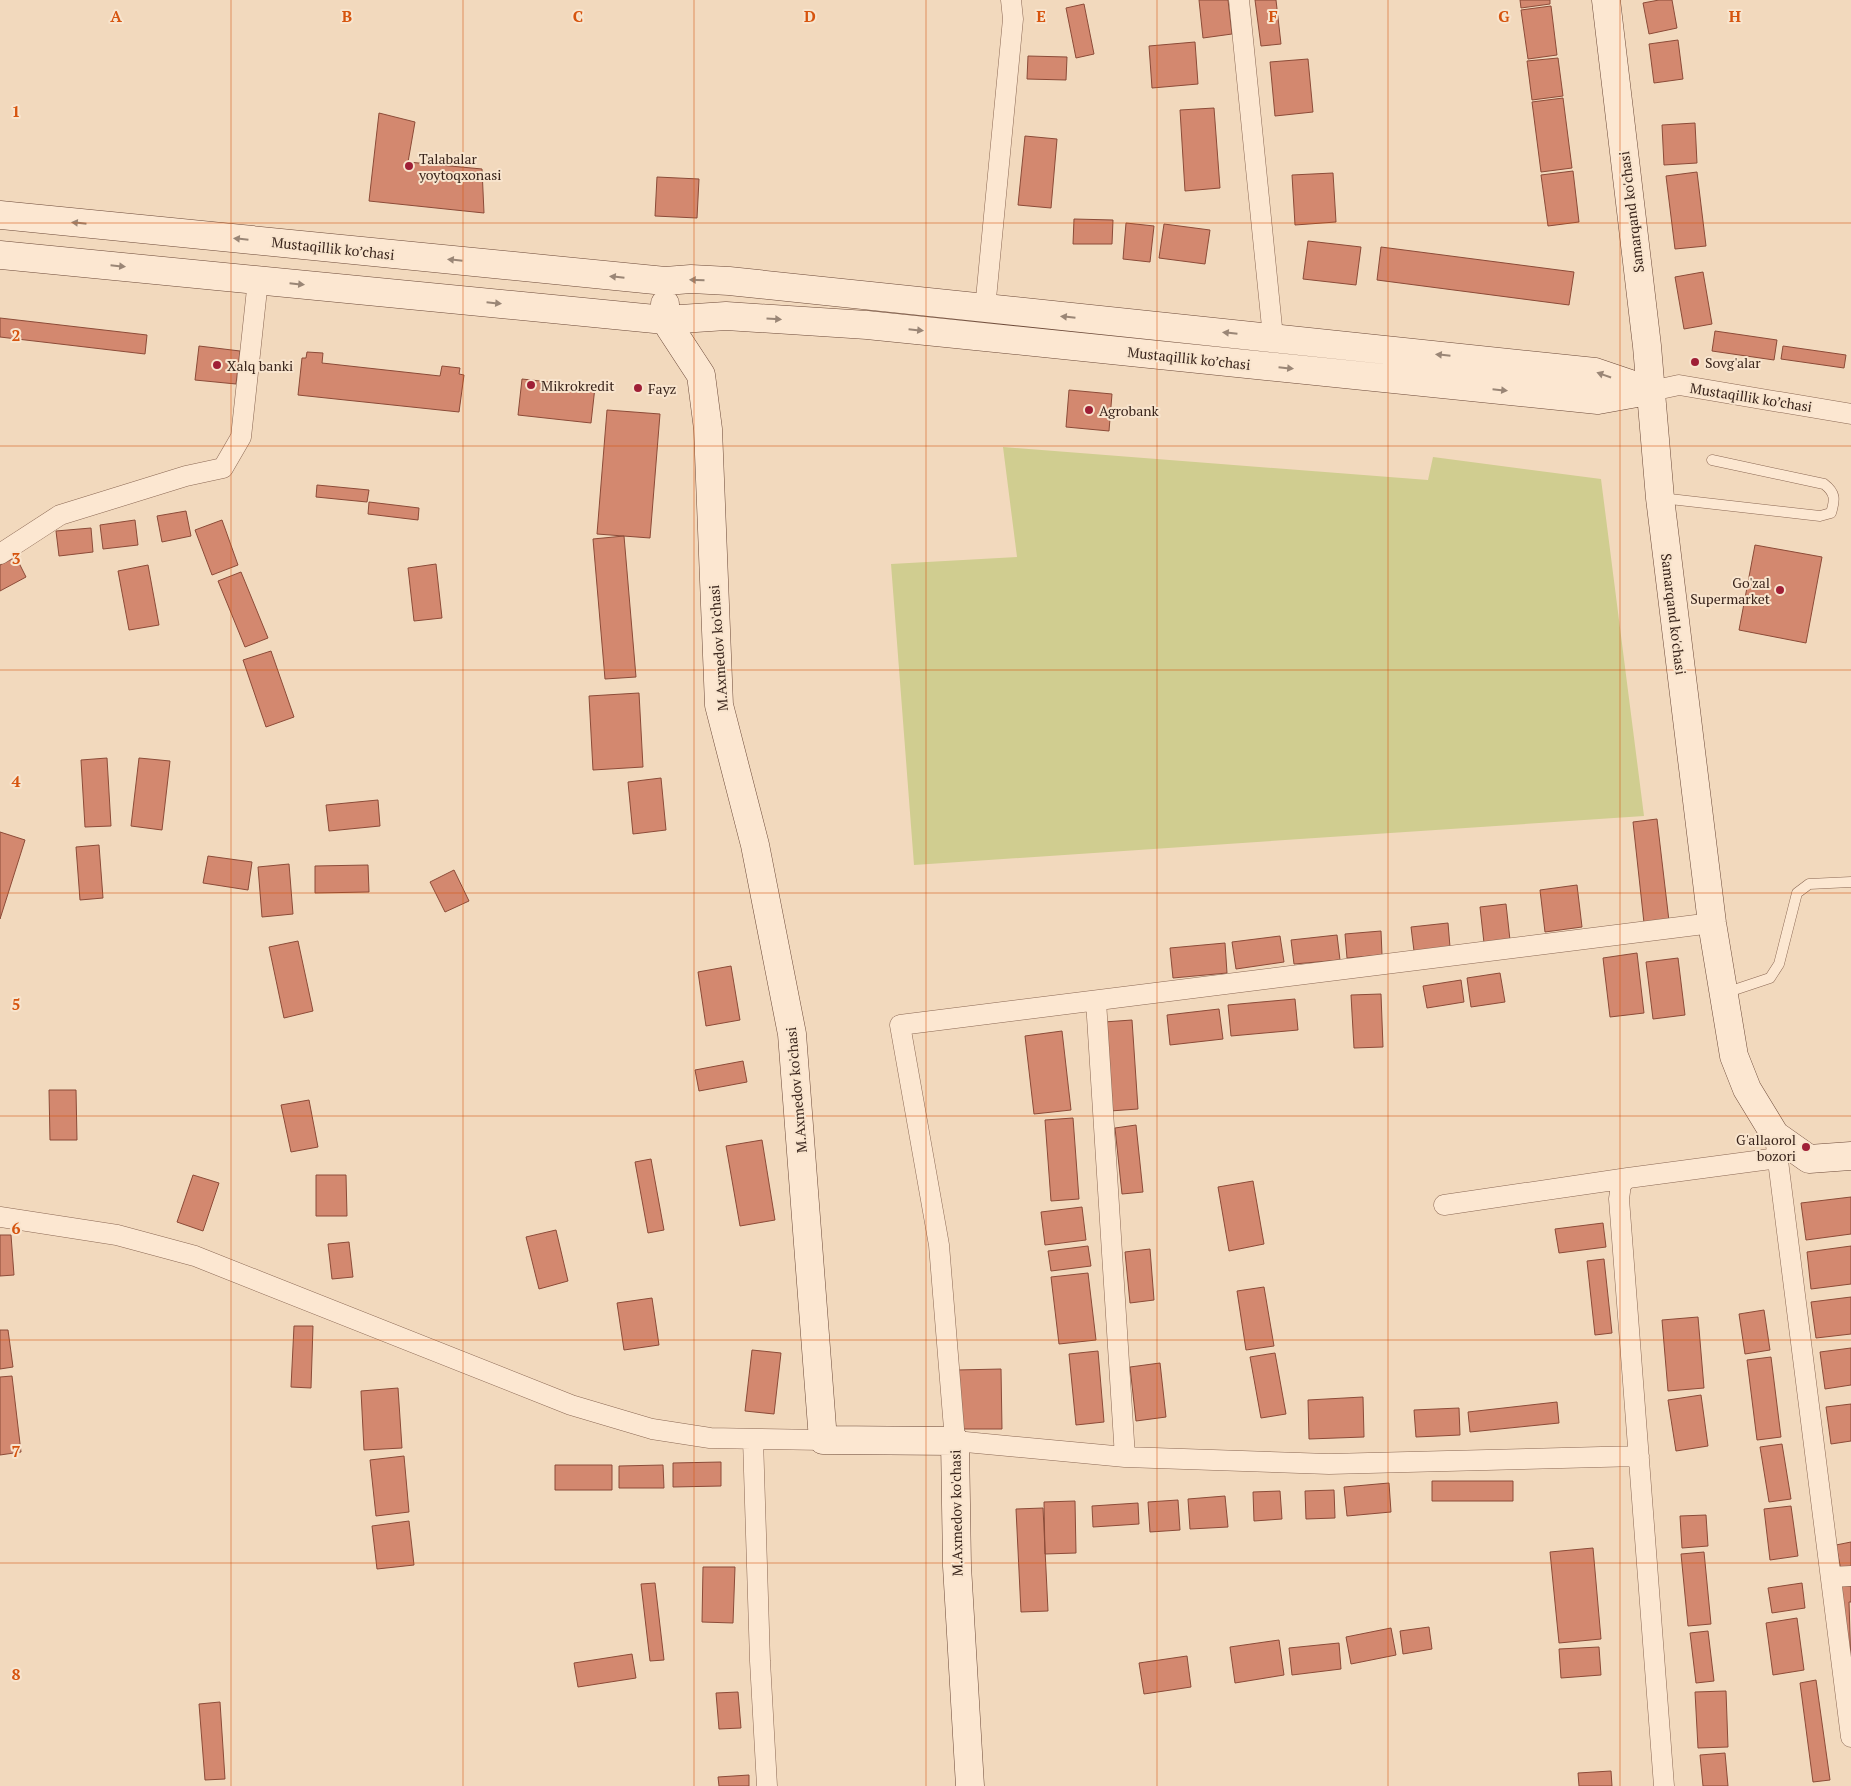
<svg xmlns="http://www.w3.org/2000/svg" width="1851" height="1786" viewBox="0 0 1851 1786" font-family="'PT Serif',serif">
	<rect width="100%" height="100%" fill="#f2d9bd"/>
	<path fill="#d0cd90" d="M1003 447 1428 480 1433 457 1601 479 1644 816 914 865 891 564 1017 557Z"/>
	<path fill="#d3886f" stroke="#8c4b38" d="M1199 0H1228L1232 34 1203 38Z
		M1255 0H1276L1281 44 1261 46Z
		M1520 0H1550V4L1521 8Z
		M1659 0H1672L1677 28 1649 34 1643 3Z
		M1084 4 1094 54 1076 58 1066 8Z
		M1551 6 1557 55 1528 59 1521 10Z
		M1678 40 1683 79 1654 83 1649 44Z
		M1195 42 1198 84 1152 88 1149 46Z
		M1028 56 1067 57 1066 80 1027 79Z
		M1558 58 1563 96 1532 100 1527 61Z
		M1308 59 1313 112 1275 116 1270 62Z
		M1563 98 1572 168 1541 172 1532 102Z
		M1214 108 1220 188 1185 191 1180 110Z
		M379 113 415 122 408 162 482 169 484 213 369 201Z
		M1695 123 1697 163 1664 165 1662 125Z
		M1025 136 1057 139 1051 208 1018 205Z
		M1573 171 1579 222 1548 226 1541 175Z
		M1697 172 1706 246 1675 249 1666 176Z
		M1333 173 1336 222 1295 225 1292 175Z
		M657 177 699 179 697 218 655 216Z
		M1074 219 1113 220 1112 244H1073Z
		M1126 223 1154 226 1150 262 1123 259Z
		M1164 224 1210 230 1205 264 1159 258Z
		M1308 241 1361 247 1356 285 1303 279Z
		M1381 247 1574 272 1569 305 1377 280Z
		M1703 272 1712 324 1684 329 1675 277Z
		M0 318 147 335 145 354 0 337Z
		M1715 331 1777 340 1774 360 1712 351Z
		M199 346 240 351 236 384 195 380Z
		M1783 346 1846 355 1844 368 1781 359Z
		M307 352 323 353 322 363 440 376 442 366 460 368 459 374 464 375 459 412 298 395 302 358H306Z
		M522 379 595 387 591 423 518 415Z
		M1069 390 1112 394 1109 431 1066 427Z
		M607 410 660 414 650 538 597 534Z
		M317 485 369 490 367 502 316 497Z
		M369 502 419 508 418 520 368 514Z
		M186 511 191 536 162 542 157 516Z
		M135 520 138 545 103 549 100 525Z
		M222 520 238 565 212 575 195 530Z
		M91 528 93 552 59 556 56 531Z
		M624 536 636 677 605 679 593 539Z
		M1755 545 1822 557 1806 643 1739 630Z
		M16 557 26 577 0 591V565Z
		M436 564 442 618 414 621 408 568Z
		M148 565 159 625 129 630 118 571Z
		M241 572 268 638 245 647 218 581Z
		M271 651 294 717 266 727 243 660Z
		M639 693 643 767 593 770 589 696Z
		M107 758 111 826 85 827 81 760Z
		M139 758 170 761 162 830 131 826Z
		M661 778 666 830 633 834 628 782Z
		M378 800 380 826 329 831 326 805Z
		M1657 819 1669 921 1644 923 1633 822Z
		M0 832 25 840 0 919Z
		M99 845 103 898 80 900 76 847Z
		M208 856 252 862 248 890 203 883Z
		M289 864 293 914 262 917 258 867Z
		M368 865 369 892 315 893V866Z
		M454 870 469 901 445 912 430 882Z
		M1577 885 1582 927 1545 932 1540 890Z
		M1506 904 1510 940 1484 943 1480 907Z
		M1448 923 1450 947 1414 951 1411 927Z
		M1381 931 1382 955 1347 958 1345 934Z
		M1337 935 1340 960 1294 964 1291 940Z
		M1280 936 1284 962 1236 969 1232 942Z
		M298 941 313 1011 284 1018 269 947Z
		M1225 943 1227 973 1173 978 1170 948Z
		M1637 953 1644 1013 1610 1017 1603 958Z
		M1678 958 1685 1015 1653 1019 1646 962Z
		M731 966 740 1020 706 1026 698 972Z
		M1500 973 1505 1002 1471 1007 1467 978Z
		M1461 980 1464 1002 1427 1008 1423 986Z
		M1381 994 1383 1047 1354 1048 1351 995Z
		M1295 999 1298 1030 1231 1036 1228 1005Z
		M1219 1009 1223 1039 1170 1045 1167 1015Z
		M1132 1020 1138 1109 1110 1111 1104 1022Z
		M1062 1031 1071 1110 1034 1114 1025 1036Z
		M743 1061 747 1082 699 1091 695 1070Z
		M49 1090H76L77 1140H50Z
		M309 1100 318 1147 291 1152 281 1105Z
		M1073 1118 1079 1199 1051 1201 1045 1120Z
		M1136 1125 1143 1192 1122 1194 1115 1128Z
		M762 1140 775 1220 740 1226 726 1146Z
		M651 1159 664 1230 648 1233 635 1162Z
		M193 1175 219 1183 203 1231 177 1222Z
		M316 1175H346L347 1216H316Z
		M1253 1181 1264 1244 1229 1251 1218 1187Z
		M1851 1197V1234L1806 1240 1801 1203Z
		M1082 1207 1086 1240 1045 1245 1041 1212Z
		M1603 1223 1606 1247 1559 1253 1555 1229Z
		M556 1230 568 1281 539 1289 526 1237Z
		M0 1235H11L14 1275 0 1276Z
		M349 1242 353 1277 332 1279 328 1244Z
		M1088 1246 1091 1266 1051 1271 1048 1251Z
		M1851 1246V1284L1811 1289 1807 1252Z
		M1150 1249 1154 1300 1130 1303 1125 1252Z
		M1604 1259 1612 1333 1595 1335 1587 1261Z
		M1088 1273 1096 1340 1059 1344 1051 1277Z
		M1264 1287 1274 1346 1246 1350 1237 1291Z
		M1851 1297V1334L1816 1338 1811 1302Z
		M652 1298 659 1345 624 1350 617 1303Z
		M1764 1310 1770 1350 1745 1354 1739 1314Z
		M1698 1317 1704 1388 1668 1391 1662 1320Z
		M294 1326H313L311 1388 291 1387Z
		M0 1330H8L13 1367 0 1369Z
		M1851 1348V1385L1825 1389 1820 1352Z
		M752 1350 781 1353 774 1414 745 1411Z
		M1098 1351 1104 1422 1076 1425 1069 1354Z
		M1275 1353 1286 1414 1261 1418 1250 1357Z
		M1771 1357 1781 1437 1757 1440 1747 1360Z
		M1160 1363 1166 1417 1136 1421 1130 1367Z
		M1001 1369 1002 1429H958L957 1370Z
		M12 1376 21 1452 0 1455V1377Z
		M398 1388 402 1448 364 1450 361 1391Z
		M1701 1395 1708 1446 1676 1451 1668 1400Z
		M1363 1397 1364 1437 1309 1439 1308 1400Z
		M1557 1402 1559 1423 1470 1432 1468 1412Z
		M1851 1404V1441L1831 1444 1826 1407Z
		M1459 1408 1460 1435 1416 1437 1414 1410Z
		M1782 1444 1791 1499 1769 1502 1760 1447Z
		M404 1456 409 1512 376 1516 370 1460Z
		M721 1462V1486L673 1487V1463Z
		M555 1465H612V1490H555Z
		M663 1465 664 1488H619V1466Z
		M1432 1481H1513V1501H1432Z
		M1389 1483 1391 1512 1347 1516 1344 1487Z
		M1334 1490 1335 1518 1306 1519 1305 1491Z
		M1280 1491 1282 1519 1254 1521 1253 1492Z
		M1225 1496 1228 1527 1190 1529 1188 1499Z
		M1178 1500 1180 1530 1150 1532 1148 1502Z
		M1075 1501 1076 1553 1045 1554 1044 1502Z
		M1138 1503 1139 1524 1093 1527 1092 1506Z
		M1791 1506 1798 1556 1770 1560 1764 1509Z
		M1043 1508 1048 1611 1021 1612 1016 1509Z
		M1706 1515 1708 1546 1682 1548 1680 1516Z
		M409 1521 414 1565 377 1569 372 1526Z
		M1851 1542V1568L1841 1570 1836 1545Z
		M1593 1548 1601 1639 1559 1643 1550 1552Z
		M1704 1552 1711 1624 1688 1626 1681 1554Z
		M703 1567H735L733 1623 702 1622Z
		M655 1583 664 1660 650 1661 641 1584Z
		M1802 1583 1805 1608 1772 1613 1768 1588Z
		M1837 1586H1851V1602H1849L1851 1666Z
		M1797 1618 1804 1670 1773 1675 1766 1623Z
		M1429 1627 1432 1649 1403 1654 1400 1631Z
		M1391 1628 1396 1655 1351 1664 1346 1637Z
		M1708 1631 1714 1681 1696 1683 1690 1633Z
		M1279 1640 1284 1675 1235 1683 1230 1647Z
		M1339 1643 1341 1669 1292 1675 1289 1648Z
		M1599 1647 1601 1675 1561 1678 1559 1649Z
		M632 1654 636 1678 578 1687 574 1663Z
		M1187 1656 1191 1687 1144 1694 1139 1663Z
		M1816 1680 1830 1780 1813 1782 1800 1683Z
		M1726 1691 1728 1747 1698 1748 1695 1692Z
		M738 1692 741 1728 719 1729 716 1693Z
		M220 1702 225 1779 205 1780 199 1704Z
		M1725 1753 1728 1786H1703L1700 1755Z
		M1611 1771 1612 1786H1579L1578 1773Z
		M749 1775V1786H719L718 1777Z"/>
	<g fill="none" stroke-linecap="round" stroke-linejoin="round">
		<g stroke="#8b6854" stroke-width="11">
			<path id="lane" d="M1661 498 1820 516 1831 513C1835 500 1836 493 1824 484L1712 460
				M1725 993 1770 978 1779 964 1797 893 1809 884 1851 882"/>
		</g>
		<g stroke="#8b6854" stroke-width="21">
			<path id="street" d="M1239 0 1273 337
				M985 309 1013 19 1011 0
				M1651 391 1679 385 1851 414
				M0 554 60 515 186 476 223 468 241 437 258 280
				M1096 1001 1125 1457
				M1776 1145 1851 1737
				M1444 1205 1628 1178
				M0 1217 117 1235 195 1256 571 1405 652 1429 710 1438 823 1440
				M753 1439 760 1661 767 1786
				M1639 1456 1329 1464 1125 1457 955 1441 939 1245 900 1025 1712 923
				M1831 1577 1851 1576
				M1664 1786 1619 1199 1621 1184 1628 1178 1778 1158"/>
		</g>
		<g stroke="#6c4938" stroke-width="29">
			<path id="secondary" d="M1606 0 1647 346 1660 498 1712 923 1734 1056 1747 1089 1775 1135 1809 1159 1851 1156
				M0 215 665 281 691 279 729 281 1595 372 1651 391
				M0 255 665 320 726 316 867 325 1598 400 1648 391
				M665 304V320L701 375 708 429 719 705 755 845 792 1034 823 1440 955 1441 957 1566 970 1786"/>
		</g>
		<use href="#lane" stroke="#fce7d1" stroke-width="10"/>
		<use href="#street" stroke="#fce7d1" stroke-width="20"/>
		<use href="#secondary" stroke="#fce7d1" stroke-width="28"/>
	</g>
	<defs><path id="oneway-solid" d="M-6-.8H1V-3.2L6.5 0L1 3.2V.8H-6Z" transform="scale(1.25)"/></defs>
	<g fill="#9a8676">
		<use href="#oneway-solid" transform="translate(79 223) rotate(-174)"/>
		<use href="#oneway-solid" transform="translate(241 239) rotate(-174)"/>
		<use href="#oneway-solid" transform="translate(455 260) rotate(-174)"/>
		<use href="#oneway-solid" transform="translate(118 266) rotate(6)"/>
		<use href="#oneway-solid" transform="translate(617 277) rotate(-174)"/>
		<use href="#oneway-solid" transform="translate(697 280) rotate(-179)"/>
		<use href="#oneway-solid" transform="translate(297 284) rotate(6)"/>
		<use href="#oneway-solid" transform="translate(494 303) rotate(6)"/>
		<use href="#oneway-solid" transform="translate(1068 317) rotate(-174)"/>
		<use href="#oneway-solid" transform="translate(774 319) rotate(3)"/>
		<use href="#oneway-solid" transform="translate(916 330) rotate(6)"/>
		<use href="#oneway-solid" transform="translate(1230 333) rotate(-174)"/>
		<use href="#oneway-solid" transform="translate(1443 355) rotate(-174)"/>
		<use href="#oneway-solid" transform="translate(1286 368) rotate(6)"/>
		<use href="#oneway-solid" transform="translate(1604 375) rotate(-161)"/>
		<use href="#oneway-solid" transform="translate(1500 390) rotate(6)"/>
	</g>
	<path fill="none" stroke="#d6540e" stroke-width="1" stroke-opacity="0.55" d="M231 0V1786M463 0V1786M694 0V1786M926 0V1786M1157 0V1786M1388 0V1786M1620 0V1786M0 223H1851M0 446H1851M0 670H1851M0 893H1851M0 1116H1851M0 1340H1851M0 1563H1851"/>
	<g fill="#9f1f36" stroke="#f8e4cd" stroke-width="2">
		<circle cx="409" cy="166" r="5"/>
		<circle cx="1695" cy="362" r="5"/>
		<circle cx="217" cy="365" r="5"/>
		<circle cx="531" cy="385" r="5"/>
		<circle cx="638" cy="388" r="5"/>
		<circle cx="1089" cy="410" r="5"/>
		<circle cx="1780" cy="590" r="5"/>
		<circle cx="1806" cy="1147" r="5"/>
	</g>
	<g text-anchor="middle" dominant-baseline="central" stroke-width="4" stroke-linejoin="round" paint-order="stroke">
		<g font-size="14" fill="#39241b" stroke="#f8e4cd" text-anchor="start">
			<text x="419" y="158">Talabalar<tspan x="419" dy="16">yoytoqxonasi</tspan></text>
			<text x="1705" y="362">Sovg'alar</text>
			<text x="227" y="365">Xalq banki</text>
			<text x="541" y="385">Mikrokredit</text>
			<text x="648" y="388">Fayz</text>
			<text x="1099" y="410">Agrobank</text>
			<text x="1770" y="582" text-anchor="end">Go'zal<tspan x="1770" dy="16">Supermarket</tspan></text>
			<text x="1796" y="1139" text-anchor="end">G'allaorol<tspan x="1796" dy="16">bozori</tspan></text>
		</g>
		<g font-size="14" fill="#39241b" stroke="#f8e4cd">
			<text transform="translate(1631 212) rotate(-97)">Samarqand ko'chasi</text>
			<text transform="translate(333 248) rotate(6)">Mustaqillik ko’chasi</text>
			<text transform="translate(1189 358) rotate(6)">Mustaqillik ko’chasi</text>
			<text transform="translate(1751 397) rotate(9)">Mustaqillik ko’chasi</text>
			<text transform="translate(1674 614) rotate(83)">Samarqand ko'chasi</text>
			<text transform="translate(718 648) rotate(-94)">M.Axmedov ko'chasi</text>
			<text transform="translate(796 1090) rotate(-95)">M.Axmedov ko'chasi</text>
			<text transform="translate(956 1513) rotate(-91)">M.Axmedov ko'chasi</text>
		</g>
	</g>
	<g font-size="16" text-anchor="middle" font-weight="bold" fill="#d6540e" stroke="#f8e4cd" stroke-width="4" stroke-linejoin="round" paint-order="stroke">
		<text x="116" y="22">A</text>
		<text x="347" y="22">B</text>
		<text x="578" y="22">C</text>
		<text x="810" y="22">D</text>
		<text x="1041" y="22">E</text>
		<text x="1273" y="22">F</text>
		<text x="1504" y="22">G</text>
		<text x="1735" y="22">H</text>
		<text x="16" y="117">1</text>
		<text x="16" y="341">2</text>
		<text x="16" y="564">3</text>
		<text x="16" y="787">4</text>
		<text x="16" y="1010">5</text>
		<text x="16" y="1234">6</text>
		<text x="16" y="1457">7</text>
		<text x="16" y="1680">8</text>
	</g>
</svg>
